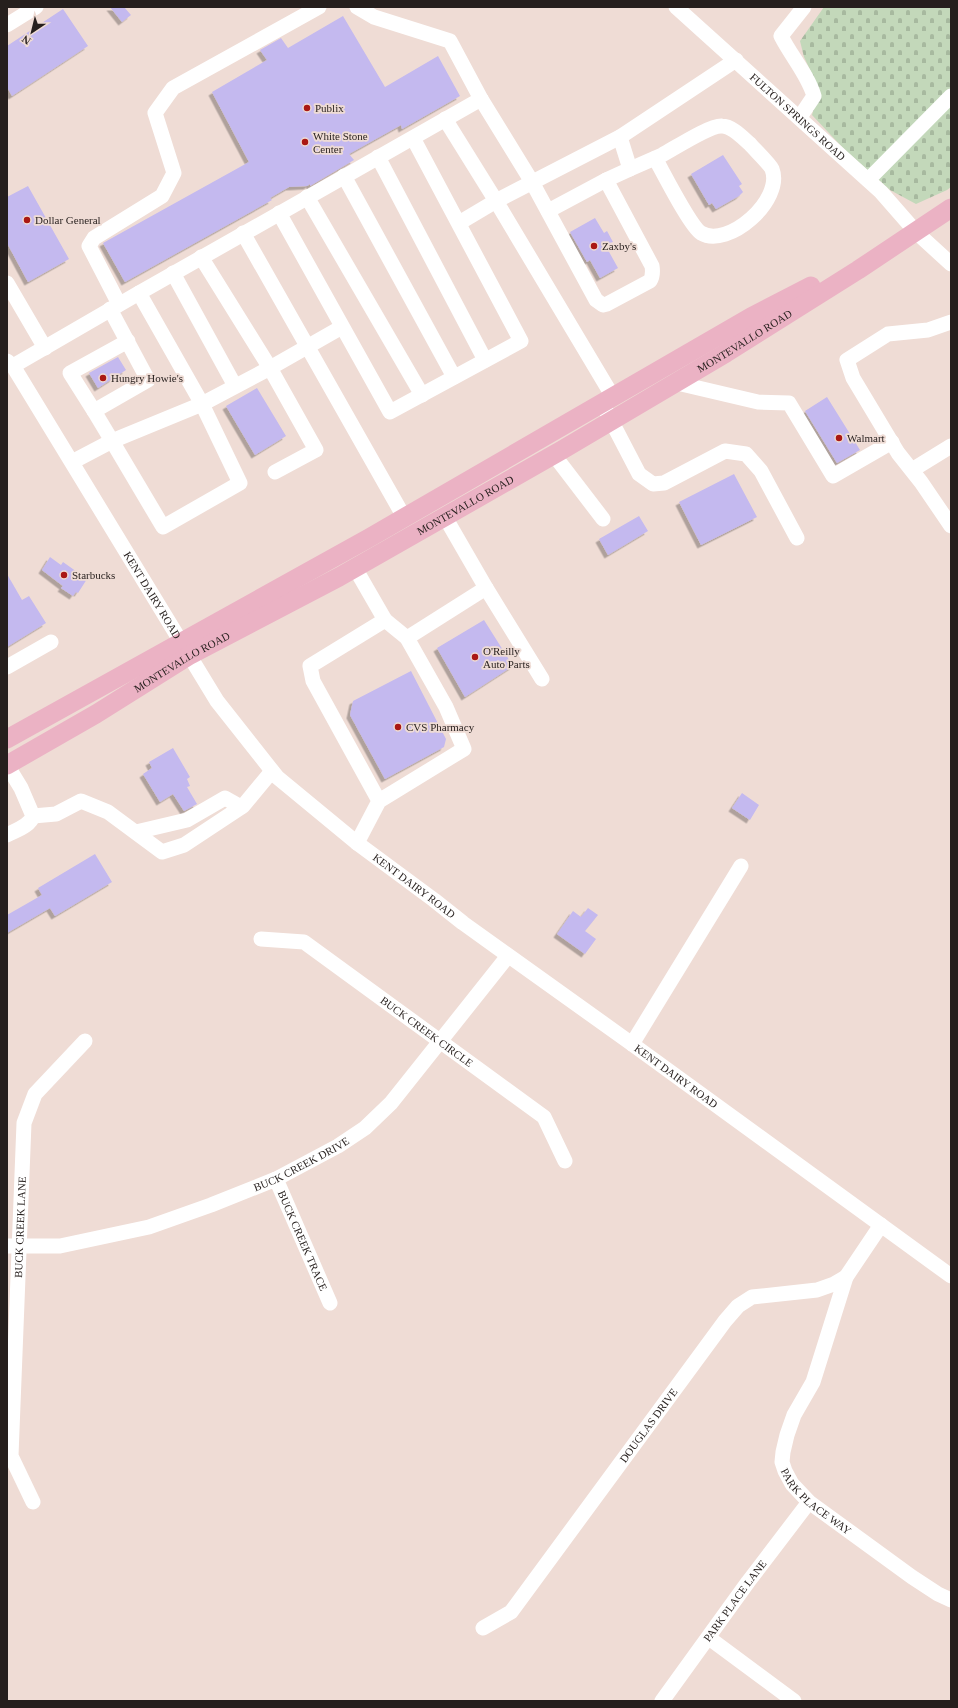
<svg xmlns="http://www.w3.org/2000/svg" width="958" height="1708" viewBox="0 0 958 1708" font-family="Georgia,serif">
	<defs>
		<pattern id="cemetery-stones" width="16" height="16" patternUnits="userSpaceOnUse"><rect width="16" height="16" fill="#c3d8ba"/><path d="M2 7V4a2 2 0 0 1 4 0v3zM10 15v-3a2 2 0 0 1 4 0v3z" fill="#a7b99f"/></pattern>
		<filter id="shadow"><feDropShadow dx="-3.5" dy="3.5" stdDeviation="0" flood-color="#0004"/></filter>
	</defs>
	<rect width="100%" height="100%" fill="#efdcd5"/>
	<path fill="url(#cemetery-stones)" d="M824 7H951V187L947 190 916 204 890 190 844 149 812 115 819 89 804 57 800 41Z"/>
	<path fill="#c4b9ef" filter="url(#shadow)" d="M110 7H124L131 15 122 22Z
		M63 9 88 46 12 96 7 87V46Z
		M343 16 385 87 438 56 460 96 402 129 401 125 349 154 354 160 310 186V184L307 186 289 187 270 198 272 200 125 282 103 243 249 162 212 92 267 60 260 50 281 38 288 48Z
		M723 155 742 184 739 186 743 192 739 196 716 209 712 203 709 205 691 174Z
		M28 186 69 259 28 282 7 243V197Z
		M595 218 604 233 607 231 613 242 609 243 612 248 608 250 618 268 600 278 590 260 587 262 570 232Z
		M118 357 126 370 98 388 89 373Z
		M257 388 286 436 255 455 226 406Z
		M827 397 860 450 837 463 805 411Z
		M734 474 757 517 701 545 679 502Z
		M639 516 648 531 608 555 599 539Z
		M50 557 61 565 63 562 87 579 78 593 76 592 73 596 61 588 63 586 42 570Z
		M7 574 22 600 29 596 46 623 7 647Z
		M484 620 513 666 465 697 437 648Z
		M411 671 446 739 444 747 385 779 350 715 353 701Z
		M173 748 190 777 187 779 190 786 187 787 197 804 184 811 173 794 160 802 143 774 152 768 149 762Z
		M742 793 759 805 750 820 732 808Z
		M95 854 112 882 55 916 50 908 7 933V915L42 895 38 888Z
		M588 908 598 915 585 931 596 939 585 954 557 934 573 911 581 917Z"/>
	<g fill="none" stroke-linecap="round" stroke-linejoin="round">
		<g stroke="#fff" stroke-width="15">
			<path d="M357 7 374 17 450 41 481 99 532 182 596 300 603 305 607 304 650 281C653 276 653 272 652 266L606 180"/>
			<path id="s1" d="M676 7 881 192 916 232 951 264"/>
			<path d="M7 25 36 7"/>
			<path d="M800 117 814 96C808 75 791 56 781 36L804 7"/>
			<path d="M445 119 496 201 459 223"/>
			<path d="M378 157 485 360"/>
			<path d="M630 169 662 155C675 148 710 125 722 126 732 126 743 138 750 144 755 150 769 163 772 169 784 200 728 249 701 233 690 226 663 172 655 158"/>
			<path d="M344 176 454 377"/>
			<path d="M868 180 951 96"/>
			<path d="M307 197 422 395"/>
			<path d="M548 211 606 180 630 169 620 137"/>
			<path d="M279 213 390 412 521 341 413 138"/>
			<path d="M243 233 404 517"/>
			<path d="M201 257 270 368 316 450 275 472"/>
			<path d="M173 273 235 386"/>
			<path d="M7 283 45 348"/>
			<path d="M139 293 202 404 270 368 342 327"/>
			<path d="M119 304 89 246 94 238 162 196 174 173 155 113 173 88 319 7"/>
			<path d="M110 309 148 380 94 411 70 373 128 341"/>
			<path d="M951 322 928 330 888 334 847 360 853 378 898 453 921 482 951 526"/>
			<path id="s2" d="M7 361 13 366 217 701 277 777 357 843 434 900 463 923 632 1044 951 1276"/>
			<path d="M13 366 139 293 481 99"/>
			<path d="M677 383 758 402 789 403 833 476 892 442"/>
			<path d="M613 397 496 201 620 137 736 60"/>
			<path d="M602 403 639 474 653 484 664 483 725 451 746 454 761 471 797 538"/>
			<path d="M202 404 240 483 163 527 112 441Z"/>
			<path d="M554 455 603 519"/>
			<path d="M72 462 112 441 94 411"/>
			<path d="M912 470 951 446"/>
			<path d="M355 568 385 620"/>
			<path d="M486 588 542 679"/>
			<path d="M407 638 486 588 445 517"/>
			<path d="M7 667 51 642"/>
			<path d="M7 765 21 788 33 816C30 826 16 830 7 835"/>
			<path d="M33 816 56 814 81 801 108 812 162 852 184 845 243 806 272 771"/>
			<path d="M136 832 187 820 225 798 241 807"/>
			<path d="M357 843 379 801 464 749 446 707 407 638 385 620 310 666 313 681 379 801"/>
			<path id="s3" d="M261 939 304 942 544 1117 565 1161"/>
			<path d="M632 1044 741 866"/>
			<path id="s4" d="M276 1179 330 1303"/>
			<path id="s5" d="M881 1225 846 1277 813 1382 794 1415 787 1435 783 1452 782 1462 785 1471 792 1484 809 1502 912 1577 938 1594 951 1600"/>
			<path id="s6" d="M7 1246H60L149 1227 211 1205 276 1179 338 1146 365 1128 391 1103 508 956"/>
			<path id="s7" d="M33 1502 11 1456 24 1123 35 1094 85 1041"/>
			<path id="s8" d="M483 1628 511 1612 725 1321 738 1306 752 1297 817 1290 834 1284 846 1277"/>
			<path d="M709 1638 794 1701"/>
			<path id="s9" d="M662 1701 748 1582 809 1502"/>
		</g>
		<g stroke="#ebb2c4" stroke-width="19">
			<path d="M7 739 369 538 751 317 811 286"/>
			<path id="s10" d="M7 765 96 714 190 655 339 577 562 450 726 353 858 270 951 208"/>
		</g>
	</g>
	<g fill="#aa1814" stroke="#efdcd5" stroke-width="1.5">
		<circle cx="307" cy="108" r="4"/>
		<circle cx="305" cy="142" r="4"/>
		<circle cx="27" cy="220" r="4"/>
		<circle cx="594" cy="246" r="4"/>
		<circle cx="103" cy="378" r="4"/>
		<circle cx="839" cy="438" r="4"/>
		<circle cx="64" cy="575" r="4"/>
		<circle cx="475" cy="657" r="4"/>
		<circle cx="398" cy="727" r="4"/>
	</g>
	<g text-anchor="middle" dominant-baseline="central" stroke-width="3.5" stroke-linejoin="round" paint-order="stroke">
		<g font-size="11" fill="#261f1d" stroke="#efdcd5" text-anchor="start">
			<text x="315" y="108">Publix</text>
			<text x="313" y="136">White Stone<tspan x="313" dy="13">Center</tspan></text>
			<text x="35" y="220">Dollar General</text>
			<text x="602" y="246">Zaxby's</text>
			<text x="111" y="378">Hungry Howie's</text>
			<text x="847" y="438">Walmart</text>
			<text x="72" y="575">Starbucks</text>
			<text x="483" y="651">O'Reilly<tspan x="483" dy="13">Auto Parts</tspan></text>
			<text x="406" y="727">CVS Pharmacy</text>
		</g>
		<g font-size="11" fill="#261f1d" stroke="#efdcd5">
			<text stroke="none"><textPath href="#s1" startOffset="164">FULTON SPRINGS ROAD</textPath></text>
			<text stroke="none"><textPath href="#s10" startOffset="851">MONTEVALLO ROAD</textPath></text>
			<text stroke="none"><textPath href="#s10" startOffset="527">MONTEVALLO ROAD</textPath></text>
			<text stroke="none"><textPath href="#s2" startOffset="276">KENT DAIRY ROAD</textPath></text>
			<text stroke="none"><textPath href="#s10" startOffset="203">MONTEVALLO ROAD</textPath></text>
			<text stroke="none"><textPath href="#s2" startOffset="672">KENT DAIRY ROAD</textPath></text>
			<text stroke="none"><textPath href="#s3" startOffset="195">BUCK CREEK CIRCLE</textPath></text>
			<text stroke="none"><textPath href="#s2" startOffset="996">KENT DAIRY ROAD</textPath></text>
			<text stroke="none"><textPath href="#s6" startOffset="309">BUCK CREEK DRIVE</textPath></text>
			<text stroke="none"><textPath href="#s7" startOffset="280">BUCK CREEK LANE</textPath></text>
			<text stroke="none"><textPath href="#s4" startOffset="67">BUCK CREEK TRACE</textPath></text>
			<text stroke="none"><textPath href="#s8" startOffset="264">DOUGLAS DRIVE</textPath></text>
			<text stroke="none"><textPath href="#s5" startOffset="313">PARK PLACE WAY</textPath></text>
			<text stroke="none"><textPath href="#s9" startOffset="124">PARK PLACE LANE</textPath></text>
		</g>
	</g>
	<rect width="958" height="1708" fill="none" stroke="#261f1d" stroke-width="16"/>
	<g transform="translate(32 32) rotate(215)" stroke="#efdcd5" stroke-width="3" paint-order="stroke">
	<path d="M0-3L7 15L0 10L-7 15Z" fill="#261f1d"/>
	<text y="-6" font-size="11" font-weight="bold" text-anchor="middle" fill="#261f1d">N</text>
	</g>
</svg>
